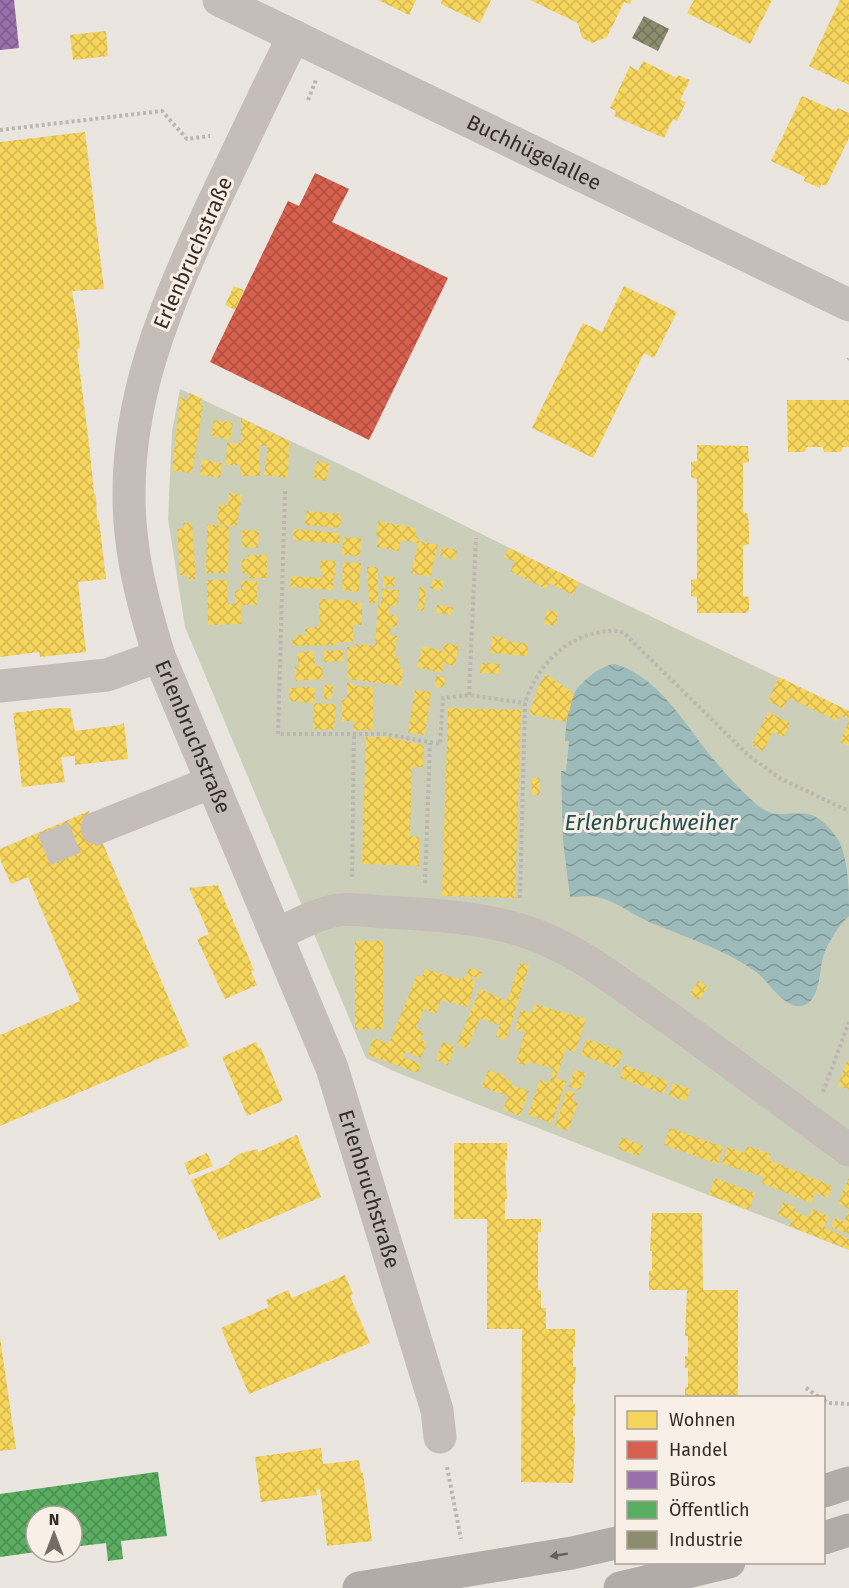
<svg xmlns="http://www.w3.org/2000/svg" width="849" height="1588" viewBox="0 0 849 1588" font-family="'Fira Sans',sans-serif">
	<defs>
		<pattern id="water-waves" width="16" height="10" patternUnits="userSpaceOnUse" patternTransform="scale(1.5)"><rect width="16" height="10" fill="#9cbbba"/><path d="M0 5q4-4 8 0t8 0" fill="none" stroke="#809897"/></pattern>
		<pattern id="homes-cross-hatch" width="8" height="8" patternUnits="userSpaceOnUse" patternTransform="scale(1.5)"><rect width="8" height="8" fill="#f6d55c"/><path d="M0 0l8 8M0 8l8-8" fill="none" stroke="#d4b750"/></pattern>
		<pattern id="shops-cross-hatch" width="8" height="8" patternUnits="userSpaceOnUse" patternTransform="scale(1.5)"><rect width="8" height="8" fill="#d6604d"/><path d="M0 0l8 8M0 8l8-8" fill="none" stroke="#ae4f40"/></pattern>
		<pattern id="offices-cross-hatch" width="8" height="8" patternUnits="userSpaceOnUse" patternTransform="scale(1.5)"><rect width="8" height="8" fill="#9970ab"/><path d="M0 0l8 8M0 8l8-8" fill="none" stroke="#7e5c8b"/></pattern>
		<pattern id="public-cross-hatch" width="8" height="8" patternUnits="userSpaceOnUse" patternTransform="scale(1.5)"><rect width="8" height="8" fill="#5aae61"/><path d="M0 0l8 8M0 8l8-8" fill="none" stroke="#4b8e50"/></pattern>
		<pattern id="industry-cross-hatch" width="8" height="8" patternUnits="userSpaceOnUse" patternTransform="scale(1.5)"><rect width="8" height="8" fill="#8c8c6e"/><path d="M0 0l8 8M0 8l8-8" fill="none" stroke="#73735a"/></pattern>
	</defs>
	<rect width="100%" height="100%" fill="#eae5df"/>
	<path fill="#cbcfba" d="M180 389 354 471 579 582 849 711V1250L398 1073 366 1058 185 627 168 519 172 432Z"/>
	<path fill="url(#water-waves)" d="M615 664C656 676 681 718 706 750 721 769 738 788 756 804 775 820 787 811 808 814 820 816 833 831 839 841 849 863 849 891 849 916 838 926 829 941 824 954 819 968 821 998 805 1005 786 1013 769 981 755 971 722 948 684 937 647 921 630 913 616 901 597 897 589 895 579 897 570 897L563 841 561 771H566L569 741H565C566 726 567 707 574 694 580 682 601 665 615 664Z"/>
	<path fill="url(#homes-cross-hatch)" d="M378 0H416L409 15Z
		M442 0H491L480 23 441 4Z
		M530 0H632L630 4 624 2 607 37 592 43 582 38 578 23Z
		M694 0H772L750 44 687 13Z
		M840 0H849V85L809 66Z
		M106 31 108 56 73 60 70 35Z
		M643 61 677 78 678 75 690 80 680 100 686 102 677 121 673 119 664 138 614 116 616 111 610 108 630 66 638 71Z
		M802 96 836 111 838 108 849 113V138L826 186 821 184 820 188 804 181 805 177 771 161Z
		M85 132 104 289 72 291 78 327 80 348 77 350 89 444 94 493 96 496 97 520H99L106 579 78 582 86 652 40 657 39 652 0 657V142Z
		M234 286 244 290 235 310 225 305Z
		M624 286 677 312 654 358 644 353 593 458 532 428 583 323 602 332Z
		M190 393 203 399 200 405 203 406 192 473 172 471 180 397 187 400Z
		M787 400H849V447H843L841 452H824L823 447H807L805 452H788Z
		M241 418 289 441 288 478 264 475 268 446H259L260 476H241L240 465H226L227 443H241Z
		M214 420 233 423 230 440 211 436Z
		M697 445 748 446 749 462 743 463V512L748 514 749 529V544L743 546V596L749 597V611L746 613H697V597L691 596V580L697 579V479L691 477V462L697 461Z
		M202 460 222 463 220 478 200 475Z
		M317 461 330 464 326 481 313 478Z
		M229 493 242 495 237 526 229 525 228 573H206L207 525H229L217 523 219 504 228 505Z
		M307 511 341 514 340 528 305 525Z
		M378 521 416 528 415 536 419 537 418 541 438 545 430 577 411 573 418 543 401 540 399 551 377 547 379 536 376 535Z
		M183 523H192L196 579H188L187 575H180L177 529 184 528Z
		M294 529 340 533 339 544 293 540Z
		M242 530 259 531 258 548 241 547Z
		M343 537 361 538 360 556 342 555Z
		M442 547 457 550 455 560 440 556Z
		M509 548 579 582 573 595 549 583 546 589 510 571 515 562 504 557Z
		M248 555H267V578H248V573H241L242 559H248Z
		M321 560 336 561 333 590 290 587 291 576 322 578 323 572 320 571Z
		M343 562 361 563 359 592 342 590Z
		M367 567H378V603H369Z
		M384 576 395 577 394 587 383 586Z
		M433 579 444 581 441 591 430 588Z
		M207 580H227L228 604H235V590H241V581H257V605H241L242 624 208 625Z
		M420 587 426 588 424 611 418 610Z
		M382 589 399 590 397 606H390L389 615 398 616 397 627 391 626 390 635 397 636 395 658H400L399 668 403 669 401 686 348 679 347 647H355V644L375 646 378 605H381Z
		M319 599 351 600V603L362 602V625H353V642H338V645L293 646 292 639H296V635H305V629L320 626Z
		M437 605 453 607 452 615 436 613Z
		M547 610 558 612 556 626 544 624Z
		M492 636 506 638V641L528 644 527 656 490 653Z
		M445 643 459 646 455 666 444 663 442 673 417 667 423 646 443 651Z
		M343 650V661L324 662V651Z
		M314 651 315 666H322L323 679 296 681 295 667H299L297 653Z
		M481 663 500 664 499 674 480 673Z
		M546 674 574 694 566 722 529 714 539 685Z
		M436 676 445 678 444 688 435 687Z
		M779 677 849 711V719L840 715 837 721 789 698 783 709 768 701Z
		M347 683H354V686L373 687V730H353L354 721H342V699H347Z
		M324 685H333L332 699H324Z
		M303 687 315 688 314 703 336 704 334 730 313 729 314 703 289 701 290 688Z
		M415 690 431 692 425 735 408 733Z
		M56 708H70L75 731 120 725 124 723 128 759 75 765V756L61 757 65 782 22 787 13 713Z
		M448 708 521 710 515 898 442 896Z
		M768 712 790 723 784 737 773 732 763 751 752 745Z
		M849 720V746L840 742Z
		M366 737H387L424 745 423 767H412L410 836 419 837V866L362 864Z
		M532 778H540V795H532Z
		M89 811 189 1046 0 1126V1035L80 1001 28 877 11 884 0 859V849Z
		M218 885 254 970 251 971 257 985 225 999 197 939 209 934 189 888Z
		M355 941H383V1029H355Z
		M520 963 529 966 506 1040 496 1037 505 1006 498 1025 480 1018 467 1049 457 1044 480 989 507 1001Z
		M469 968 482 972 479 979 472 976 471 979 475 981 469 1007 441 1000 436 1014 424 1009 416 1029 424 1032 420 1040 427 1042 421 1058 405 1052 403 1057 421 1064 418 1073 368 1055 373 1038 389 1044 417 975 422 977 425 969 462 980 463 977H466Z
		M698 981 708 987 699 1000 690 994Z
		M534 1004 586 1019 575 1052 566 1049 556 1078 566 1081 552 1123 528 1115 540 1080 550 1083 553 1069 531 1062 524 1065 516 1062 525 1032 515 1029 521 1010 532 1013Z
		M587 1039 623 1052 617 1068 581 1055Z
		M256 1042 259 1049 261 1048 283 1101 247 1116 222 1057Z
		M443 1042 455 1047 448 1065 436 1060Z
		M847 1061H849V1090L838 1085Z
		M624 1065 668 1081 664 1094 620 1078Z
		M488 1070 506 1076 505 1079 512 1081 511 1085 529 1091 520 1116 503 1109 508 1096 482 1087Z
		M574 1070 586 1073 580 1090 569 1087Z
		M673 1083 690 1089 686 1101 669 1096Z
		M567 1090 575 1093 573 1101 578 1103 568 1131 555 1126Z
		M670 1128 723 1147 718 1164 664 1145Z
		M297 1135 321 1197 219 1240 215 1230 213 1231 191 1180 230 1164 229 1162 239 1154 253 1150 258 1149V1152Z
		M622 1137 643 1146 639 1156 618 1149Z
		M454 1143H507V1160H505L507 1199H505V1219H541V1232H538V1290H541V1308H546V1329H575V1347H573V1367H576L575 1384H573V1404H575V1416H573V1437H575L573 1483 521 1482 522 1329H487V1219H454Z
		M747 1146 771 1154 769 1160 832 1186 828 1198 815 1193 811 1203 762 1183 764 1177 722 1164 727 1147 745 1153Z
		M207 1153 213 1166 189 1175 184 1163Z
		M849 1177V1209L838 1204Z
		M715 1178 755 1193 749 1210 709 1195Z
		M783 1202 796 1208 795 1212 809 1217 812 1209 829 1216 824 1227 849 1239V1250L789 1226 792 1220 778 1215Z
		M849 1210V1234L831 1227 835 1218 844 1222Z
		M652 1213H702L703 1290H738V1398H685V1387H688V1368H685V1356H688V1336H685L687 1290H649V1271H652V1251H650Z
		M345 1275 353 1294 350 1296 370 1343 249 1394 221 1328 269 1307 266 1300 288 1290 292 1298Z
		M0 1337 16 1449 0 1451Z
		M321 1448 323 1464 359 1460 361 1473H363L372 1541 327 1546 320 1489 316 1490 317 1495 261 1502 255 1457Z"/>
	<path fill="url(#shops-cross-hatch)" d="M315 173 349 189 332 222 448 278 369 440 210 362 288 201 299 206Z"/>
	<path fill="url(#offices-cross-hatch)" d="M0 0H14L19 48 0 50Z"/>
	<path fill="url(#public-cross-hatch)" d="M156 1472H158L167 1536 121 1541 123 1559 108 1561 106 1543 72 1547V1516H36V1552L0 1557V1494Z"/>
	<path fill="url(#industry-cross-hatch)" d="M644 16 669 29 658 51 632 38Z"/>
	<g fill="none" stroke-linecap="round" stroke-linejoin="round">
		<path stroke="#c6c0ba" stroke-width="33" stroke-dasharray="33 16" stroke-linecap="butt" d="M44 850 97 828"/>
		<path stroke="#bcb6b1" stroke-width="4" stroke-dasharray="3 3" stroke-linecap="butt" d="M308 100 316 80
			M0 130 162 111 187 139 210 136
			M848 360 849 359
			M285 491 278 734H385L440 744 443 698 469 695 525 703
			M469 695 476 538
			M352 877 354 734
			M425 883 430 743
			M520 898 525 703C536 669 560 641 596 633 606 631 615 629 624 633L749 756 781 779 849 811
			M823 1092 849 1022
			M806 1388 820 1398
			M824 1400 828 1403 849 1404
			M447 1467 461 1539"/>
		<g stroke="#c4bdb8" stroke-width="33">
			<path id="s1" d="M219 0 849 305"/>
			<path id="s2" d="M294 36C268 87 244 139 219 191 168 299 118 409 131 533 135 575 147 616 159 656L332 1068 437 1410 440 1437"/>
			<path d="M0 686 107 675 159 656"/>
			<path d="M97 828 212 782"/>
			<path d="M276 935C295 926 317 913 339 910 353 908 370 911 384 912 442 915 504 918 556 944 593 962 626 988 659 1011 723 1056 785 1104 849 1150"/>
		</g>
		<path stroke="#b2aca8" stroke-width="33" d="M824 1491 849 1483
			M824 1538 849 1530
			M359 1588 572 1553 616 1543
			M620 1588 729 1562"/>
	</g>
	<defs><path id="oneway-solid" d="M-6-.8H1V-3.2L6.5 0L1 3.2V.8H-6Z" transform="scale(1.5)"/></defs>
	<use fill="#665f5b" href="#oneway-solid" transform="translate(559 1555) rotate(171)"/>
	<g text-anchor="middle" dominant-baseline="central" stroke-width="6" stroke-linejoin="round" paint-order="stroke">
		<g font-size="21" fill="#342b27" stroke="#f8efe6">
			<text stroke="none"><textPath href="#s1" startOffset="350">Buchhügelallee</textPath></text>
			<text transform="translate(193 253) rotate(-66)">Erlenbruchstraße</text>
			<text stroke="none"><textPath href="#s2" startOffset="744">Erlenbruchstraße</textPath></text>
			<text stroke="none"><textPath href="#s2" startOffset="1230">Erlenbruchstraße</textPath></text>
		</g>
		<g font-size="22" font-style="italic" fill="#204f52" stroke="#f8efe6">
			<text x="651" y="822">Erlenbruchweiher</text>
		</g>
	</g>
	<rect x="615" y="1396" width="210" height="168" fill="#f8efe6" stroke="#aaa19a" stroke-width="1.5"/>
	<rect x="627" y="1411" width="30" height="18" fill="#f6d55c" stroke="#aaa19a" stroke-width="1.5"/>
	<text x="669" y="1426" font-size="18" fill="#342b27">Wohnen</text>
	<rect x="627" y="1441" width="30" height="18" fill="#d6604d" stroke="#aaa19a" stroke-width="1.5"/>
	<text x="669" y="1456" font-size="18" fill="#342b27">Handel</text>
	<rect x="627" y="1471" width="30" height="18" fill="#9970ab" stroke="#aaa19a" stroke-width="1.5"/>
	<text x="669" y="1486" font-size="18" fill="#342b27">Büros</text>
	<rect x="627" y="1501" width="30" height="18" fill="#5aae61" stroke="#aaa19a" stroke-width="1.5"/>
	<text x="669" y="1516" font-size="18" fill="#342b27">Öffentlich</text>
	<rect x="627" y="1531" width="30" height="18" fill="#8c8c6e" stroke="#aaa19a" stroke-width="1.5"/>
	<text x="669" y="1546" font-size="18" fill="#342b27">Industrie</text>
	<g transform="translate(54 1534)"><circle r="28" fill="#f8efe6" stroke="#aaa19a" stroke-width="1.5"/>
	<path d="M0-4.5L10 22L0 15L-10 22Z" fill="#746c67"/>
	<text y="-9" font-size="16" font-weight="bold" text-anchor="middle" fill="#342b27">N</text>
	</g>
</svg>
